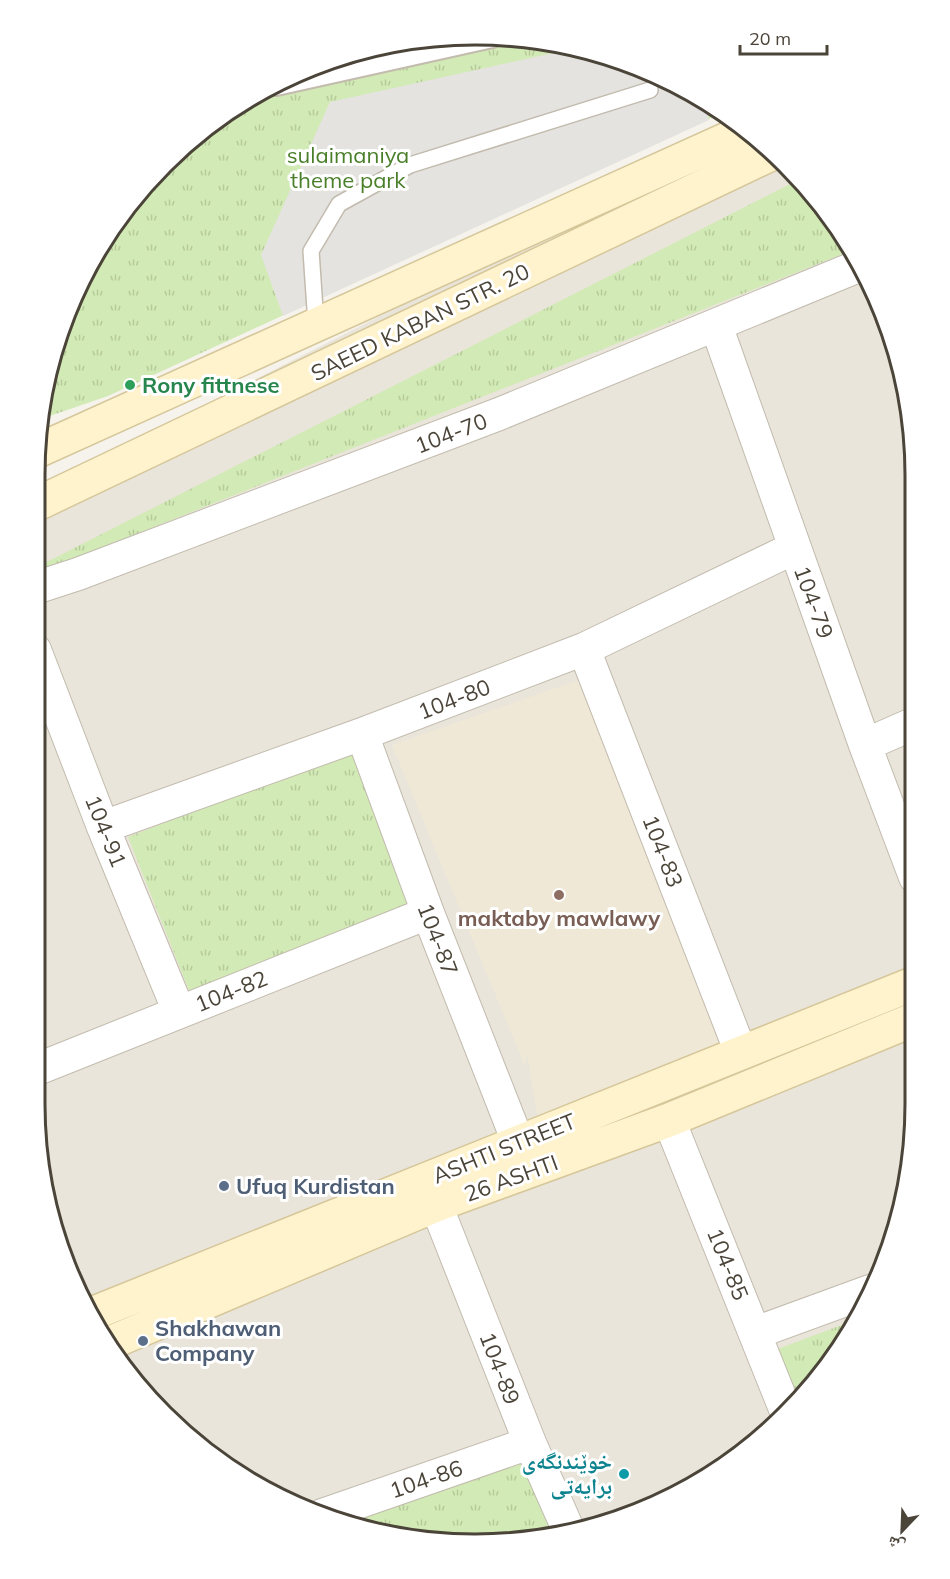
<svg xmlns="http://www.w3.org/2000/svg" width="950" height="1579" viewBox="0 0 950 1579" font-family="Mulish,'Noto Naskh Arabic',sans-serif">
	<defs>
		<pattern id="park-tufts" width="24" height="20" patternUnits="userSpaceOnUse" patternTransform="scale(1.5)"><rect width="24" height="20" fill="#d2eab5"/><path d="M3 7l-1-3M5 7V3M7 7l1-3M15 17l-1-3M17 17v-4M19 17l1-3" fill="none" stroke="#b6ca9c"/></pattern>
	</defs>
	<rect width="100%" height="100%" fill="#f6f3ec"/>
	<path fill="#eae5da" d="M745 131 806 184 857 255 892 334 915 446V1133L892 1246 841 1349 743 1453 617 1521 475 1544 334 1521 207 1454 125 1372 58 1245 35 1104V491Z"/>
	<path fill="#efe8d6" d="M579 680 724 1046 538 1121 527 1052 525 1066 392 745Z"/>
	<path fill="url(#park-tufts)" d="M475 35 561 43 644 68 724 112 108 396 41 419 58 333 109 230 164 163 231 109 307 68 389 43Z
		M800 179 806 184 853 250 35 574V568Z
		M353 750 415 907 190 993 128 837Z
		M855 1320 841 1349 787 1406 767 1353Z
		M518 1448 551 1532 475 1544 334 1521Z"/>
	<path fill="#e5e3e0" d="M576 48 644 68 703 100 709 120 283 316 261 255 330 102Z"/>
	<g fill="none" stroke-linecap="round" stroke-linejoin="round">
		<g stroke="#c2bbae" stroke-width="18">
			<path id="service" d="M316 324 311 251 339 204 410 165 650 90"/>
		</g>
		<g stroke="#c2bbae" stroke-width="26">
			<path id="pedestrian" d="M276 84 492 36"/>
		</g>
		<g stroke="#c2bbae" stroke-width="34">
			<path id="minor" d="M716 325 865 745 915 877
				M35 588 78 574 499 414 861 265
				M584 649 741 1053
				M35 650 103 827 179 1012
				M362 734 428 913 518 1142
				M865 745 915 723
				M103 827 362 734 584 649 794 548
				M35 1070 428 913
				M669 1120 785 1409
				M436 1205 530 1443 568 1529
				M755 1333 870 1291
				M322 1515 530 1443"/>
		</g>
		<g stroke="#d6c79b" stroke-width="36">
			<path id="secondary" d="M35 452 745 131
				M35 505 771 154
				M94 1313 915 983
				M110 1343 436 1205 669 1120 915 1019"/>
		</g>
		<use href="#service" stroke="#fff" stroke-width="15"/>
		<use href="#pedestrian" stroke="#fff" stroke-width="22"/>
		<use href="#minor" stroke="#fff" stroke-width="32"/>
		<use href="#secondary" stroke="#fff3cd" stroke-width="33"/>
	</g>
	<circle fill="#2e9e5b" stroke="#fff" stroke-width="2" cx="130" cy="385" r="6"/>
	<circle fill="#8d6e63" stroke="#fff" stroke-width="2" cx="559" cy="895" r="6"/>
	<g fill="#5c6f8a" stroke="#fff" stroke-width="2">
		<circle cx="224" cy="1186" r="6"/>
		<circle cx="143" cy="1341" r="6"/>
	</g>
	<circle fill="#0f9aa8" stroke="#fff" stroke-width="2" cx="624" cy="1474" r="6"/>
	<g text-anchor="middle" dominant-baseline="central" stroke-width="6" stroke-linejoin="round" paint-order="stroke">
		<g font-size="22" fill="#4a7f2a" stroke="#fff">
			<text x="348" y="155">sulaimaniya<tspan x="348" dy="25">theme park</tspan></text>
		</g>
		<g font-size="22" fill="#4b4439" stroke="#fff">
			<text transform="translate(420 322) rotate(-26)">SAEED KABAN STR. 20</text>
			<text transform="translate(451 433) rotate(-21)">104-70</text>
			<text transform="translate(814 602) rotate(70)">104-79</text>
			<text transform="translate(454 699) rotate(-21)">104-80</text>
			<text transform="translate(106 831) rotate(68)">104-91</text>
			<text transform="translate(663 851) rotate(69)">104-83</text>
			<text transform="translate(438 939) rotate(69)">104-87</text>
			<text transform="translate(231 991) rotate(-22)">104-82</text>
			<text transform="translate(504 1148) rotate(-22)">ASHTI STREET</text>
			<text transform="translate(511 1178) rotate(-20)">26 ASHTI</text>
			<text transform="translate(728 1264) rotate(68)">104-85</text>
			<text transform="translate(500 1368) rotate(69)">104-89</text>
			<text transform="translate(426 1479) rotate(-19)">104-86</text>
		</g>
		<g font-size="22" font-weight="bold" fill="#27864d" stroke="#fff" text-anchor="start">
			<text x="142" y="385">Rony fittnese</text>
		</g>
		<g font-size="22" font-weight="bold" fill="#785e54" stroke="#fff">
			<text x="559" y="918">maktaby mawlawy</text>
		</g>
		<g font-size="22" font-weight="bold" fill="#4e5e75" stroke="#fff" text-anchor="start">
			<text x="236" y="1186">Ufuq Kurdistan</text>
			<text x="155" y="1328">Shakhawan<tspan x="155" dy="25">Company</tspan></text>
		</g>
		<g font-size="22" font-weight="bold" fill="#0d838f" stroke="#fff" text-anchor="end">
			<text x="612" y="1461">خوێندنگەی<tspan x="612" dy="25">برایەتی</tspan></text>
		</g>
	</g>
	<path d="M0 0H950V1579H0ZM475 45H475A430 430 0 0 1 905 475V1104A430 430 0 0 1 475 1534H475A430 430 0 0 1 45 1104V475A430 430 0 0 1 475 45Z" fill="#fff" fill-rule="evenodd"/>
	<path fill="none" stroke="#4b4439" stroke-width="3" d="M475 45H475A430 430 0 0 1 905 475V1104A430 430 0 0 1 475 1534H475A430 430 0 0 1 45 1104V475A430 430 0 0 1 475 45Z"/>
	<g transform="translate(902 1531) rotate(203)" stroke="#ffffff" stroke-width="4.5" paint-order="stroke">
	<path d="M0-4.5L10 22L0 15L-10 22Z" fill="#4b4439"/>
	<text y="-9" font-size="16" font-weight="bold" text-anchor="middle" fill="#4b4439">ش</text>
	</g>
	<path d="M740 45v9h87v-9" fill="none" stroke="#4b4439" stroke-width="3"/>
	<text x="749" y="45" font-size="18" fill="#4b4439" stroke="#ffffff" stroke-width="4.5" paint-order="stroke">20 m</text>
</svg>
